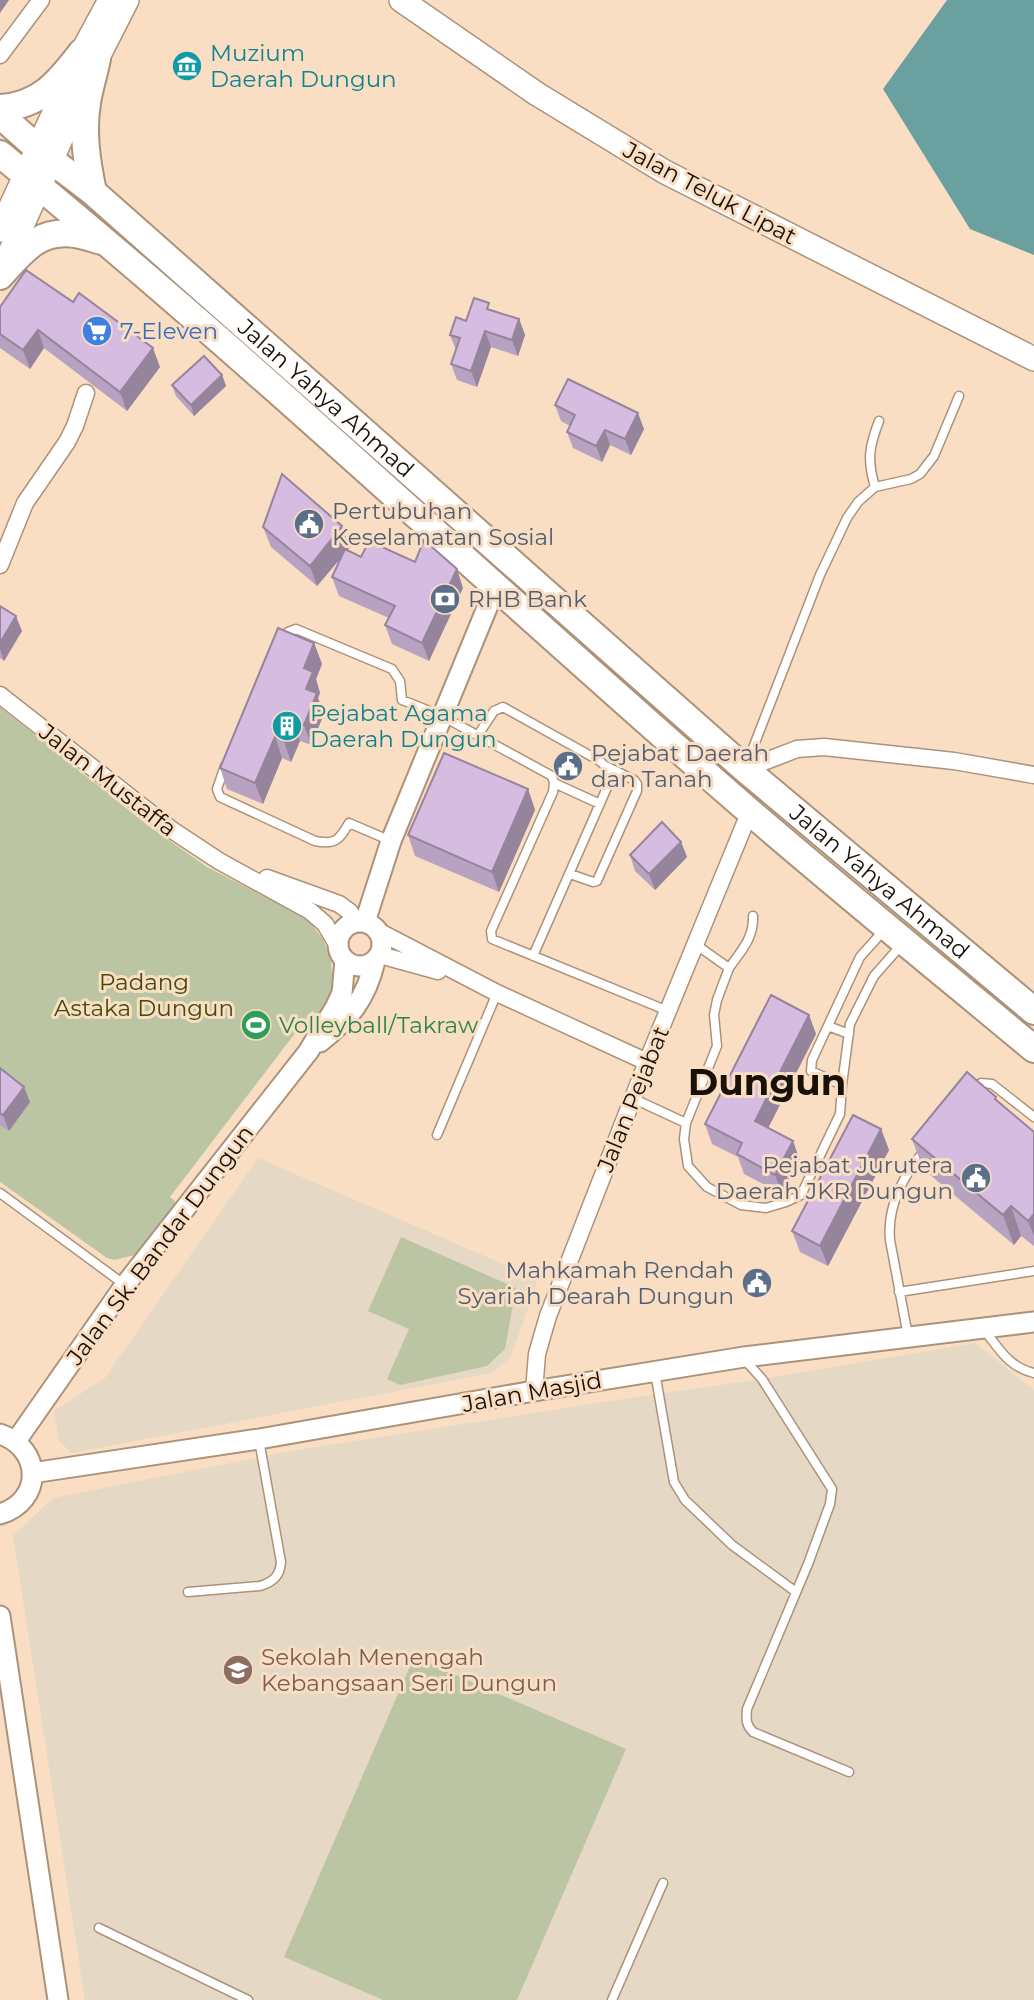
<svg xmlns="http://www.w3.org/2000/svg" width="1034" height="2000" viewBox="0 0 1034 2000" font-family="Montserrat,sans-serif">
	<rect width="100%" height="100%" fill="#fadec3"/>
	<path fill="#e5d8c4" d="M258 1158 538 1279 511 1357 492 1373 72 1453 59 1441 54 1411 105 1378Z
		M975 1343 1034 1390V2000H85L13 1536 53 1498 291 1451 630 1398 762 1379Z"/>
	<path fill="#bcc5a3" d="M0 707 150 827 207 867 306 918 323 939 331 960 333 992 320 1016 312 1011 170 1197 178 1204 139 1254 114 1260 107 1258 0 1182Z
		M401 1237 516 1288 505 1349 487 1366 400 1385 387 1379 409 1329 368 1311Z
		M414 1657 626 1749 517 2000H383L284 1957Z"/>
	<path fill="#6ba0a0" d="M947 0H1034V255L970 229 883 89Z"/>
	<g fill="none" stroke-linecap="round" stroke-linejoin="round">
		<g stroke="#ac9278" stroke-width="11">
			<path id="service" d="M875 487C867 460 869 447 879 421
				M283 640 288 632 296 629 392 669 400 681 402 700 442 716 552 776 554 783 553 792 491 931 492 939 668 1011
				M478 735 494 711 503 707 598 760C607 766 610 771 609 783L533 956
				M225 766 217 789 220 797 315 841C336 845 339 840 349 823L391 841
				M746 766 820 575 847 518 858 502 875 487 911 479 920 474 934 456 959 396
				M554 783 600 804
				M570 874 593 882 597 881 637 791V784L634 780 606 766
				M884 930 860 957 812 1060 811 1071 842 1085 850 1024 874 976 903 943
				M695 944 729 968 717 1000 714 1015 717 1046 686 1123 684 1139 688 1166 707 1187 741 1205 766 1208 786 1202 801 1195 840 1114 842 1085
				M729 968C741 951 754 938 753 916
				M828 1026 849 1034
				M974 1089 981 1083 992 1084 1034 1117
				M632 1098 686 1123
				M437 1135 497 993
				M0 1193 125 1285
				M899 1292 1034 1271
				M985 1331C1000 1350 1009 1367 1034 1373
				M908 1336 890 1240C887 1207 903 1176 924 1151
				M745 1360 762 1379 832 1489 830 1504 808 1564 747 1709C746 1720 746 1725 753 1732L849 1772
				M655 1372 674 1482 685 1500 732 1545 796 1592
				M188 1592 260 1586C273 1582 280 1576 281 1562L259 1440
				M99 1928 248 2000
				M612 2000 663 1883"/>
		</g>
		<g stroke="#ac9278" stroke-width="19">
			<path id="minor" d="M0 55 41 0
				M0 565 25 503 67 442 75 426 86 393
				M0 695 172 830 219 861 310 911 325 924 338 946
				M745 769 797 749 824 747 954 761 1034 775
				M267 878 339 904 350 912 356 922
				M378 931 497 993 647 1062
				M380 955 438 971
				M534 1391 537 1354 548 1316 647 1062 750 811"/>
		</g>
		<g stroke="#ac9278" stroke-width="23">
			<path id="tertiary" d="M338 944a22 22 0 1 1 44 0a22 22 0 1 1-44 0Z
				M365 922 391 841 496 586
				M320 1042C350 1018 366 999 375 961
				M0 1434C43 1449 43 1501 0 1514
				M16 1441 125 1285 308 1052 335 1008 342 993 345 960
				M32 1473 259 1439 534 1391 744 1357 1034 1322
				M0 1616 58 2000"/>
		</g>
		<g stroke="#ac9278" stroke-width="26">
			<path id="secondary" d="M401 0 537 94 665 172 1034 359
				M0 230 82 52 109 2
				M2 270 97 59 127 0"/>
		</g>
		<g stroke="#ac9278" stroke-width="30">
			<g id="primary">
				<path d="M0 108C40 106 59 82 82 52"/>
				<path id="s1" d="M0 115 51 160 93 192 745 769 1034 1011"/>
				<path d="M0 154C258 364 498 594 749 811 843 892 939 970 1034 1049"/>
				<path d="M93 192C87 163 82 133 87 103 89 89 94 74 97 59"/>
				<path d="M0 276C22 252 38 229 75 234 84 235 94 239 102 241"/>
			</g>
		</g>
		<use href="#service" stroke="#fff" stroke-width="8"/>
		<use href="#minor" stroke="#fff" stroke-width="16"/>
		<use href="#tertiary" stroke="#fff" stroke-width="19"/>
		<use href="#secondary" stroke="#fff" stroke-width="23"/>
		<use href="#primary" stroke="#fff" stroke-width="26"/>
	</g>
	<path fill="#b8a2c1" d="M0 307 160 367 127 411 44 348 30 369 0 348Z
		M491 310 519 319 525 335 518 356 491 347 477 387 457 380 451 364 456 350 450 335 466 321Z
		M222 375 226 386 194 416 176 396 172 385Z
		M555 405 644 429 631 455 610 445 602 462 573 448 567 432 570 426 561 421Z
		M263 527 350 547 347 550 361 557 463 588 429 661 392 644 385 625 389 618 339 596 332 577 341 558 317 586 271 547Z
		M0 606 22 631 4 661 0 658Z
		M314 643 322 664 316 679 320 693 318 698 324 714 311 745 300 741 291 762 282 758 263 804 227 789 220 768Z
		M528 789 535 810 499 892 415 856 408 835Z
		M681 842 687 857 655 890 635 871 630 855Z
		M809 1015 816 1034 768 1128 793 1141 800 1161 782 1194 744 1174 738 1157 712 1144 705 1124Z
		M0 1068 30 1102 9 1131 0 1125Z
		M998 1102 1034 1132V1246L1021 1236 1014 1245 923 1169 912 1139Z
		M881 1129 889 1150 828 1266 800 1252 792 1231Z"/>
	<path fill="#96849d" d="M0 0H9L0 13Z
		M519 319 525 335 518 356 512 340Z
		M38 330 44 348 30 369 23 350Z
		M485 331 491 347 477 387 471 371Z
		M153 348 160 367 127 411 120 392Z
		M222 375 226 386 194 416 191 405Z
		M638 413 644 429 631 455 625 439Z
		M605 430 610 445 602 462 596 446Z
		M342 526 350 547 317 586 310 566Z
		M457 569 463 588 429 661 422 643Z
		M16 616 22 631 4 661 0 649V643Z
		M314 643 322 664 316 679 320 693 318 698 324 714 311 745 304 725 306 689 304 668Z
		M292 720 300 741 291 762 284 741Z
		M275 737 282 758 263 804 255 783Z
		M528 789 535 810 499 892 492 872Z
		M681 842 687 857 655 890 649 874Z
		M809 1015 816 1034 762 1140 755 1121Z
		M24 1087 30 1102 9 1131 3 1115Z
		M881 1129 889 1150 828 1266 820 1246Z
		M793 1141 800 1161 782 1194 775 1175Z
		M1011 1206 1021 1236 1014 1245 1003 1215Z
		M1034 1214V1236L1028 1221Z"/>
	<path fill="#d6bce0" stroke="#96849d" stroke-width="2" d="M26 270 73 302 79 293 153 348 120 392 38 330 23 350 0 334V307Z
		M474 298 489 303 487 309 519 319 512 340 485 331 471 371 451 364 460 338 450 335 456 317 466 321Z
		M204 356 222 375 191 405 172 385Z
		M568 379 638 413 625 439 605 430 596 446 567 432 575 415 555 405Z
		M282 474 342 526 310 566 263 527Z
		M424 540 457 569 422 643 385 625 395 606 332 577 345 549 361 557 369 541 415 562Z
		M0 606 16 616 0 643Z
		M278 628 314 643 304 668 313 672 306 689 317 693 304 725 292 720 284 741 275 737 255 783 220 768Z
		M444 753 528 789 492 872 408 835Z
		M662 822 681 842 649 874 630 855Z
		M771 995 809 1015 755 1121 793 1141 775 1175 737 1154 742 1143 705 1124Z
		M0 1068 24 1087 3 1115 0 1113Z
		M967 1072 996 1097 995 1099 1034 1132V1214L1028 1221 1011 1206 1003 1215 912 1139Z
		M853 1115 881 1129 820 1246 792 1231Z"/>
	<defs>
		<g id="museum-disc" transform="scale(1.575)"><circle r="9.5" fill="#0f9aa8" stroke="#fadec3"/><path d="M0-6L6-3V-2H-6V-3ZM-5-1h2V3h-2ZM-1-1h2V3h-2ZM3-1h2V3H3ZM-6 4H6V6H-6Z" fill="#fff"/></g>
		<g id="supermarket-disc" transform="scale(1.575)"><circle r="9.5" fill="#3f7fe0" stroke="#fadec3"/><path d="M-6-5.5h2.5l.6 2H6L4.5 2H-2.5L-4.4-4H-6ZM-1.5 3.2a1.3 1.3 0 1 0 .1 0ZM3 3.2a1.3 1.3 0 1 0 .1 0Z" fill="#fff"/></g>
		<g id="civic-disc" transform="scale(1.575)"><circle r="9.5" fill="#5c6f8a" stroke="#fadec3"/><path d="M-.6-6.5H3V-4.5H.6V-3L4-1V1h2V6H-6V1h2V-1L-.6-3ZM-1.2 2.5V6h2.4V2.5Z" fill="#fff"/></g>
		<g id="bank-disc" transform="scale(1.575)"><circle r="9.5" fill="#5c6f8a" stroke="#fadec3"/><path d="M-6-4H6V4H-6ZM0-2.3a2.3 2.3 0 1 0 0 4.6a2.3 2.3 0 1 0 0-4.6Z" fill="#fff"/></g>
		<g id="building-disc" transform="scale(1.575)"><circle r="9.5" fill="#0f9aa8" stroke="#fadec3"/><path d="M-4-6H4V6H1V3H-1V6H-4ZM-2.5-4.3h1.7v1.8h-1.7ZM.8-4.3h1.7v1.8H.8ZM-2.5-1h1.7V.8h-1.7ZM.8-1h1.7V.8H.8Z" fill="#fff"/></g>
		<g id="stadium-disc" transform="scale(1.575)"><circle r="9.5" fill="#2e9e5b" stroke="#fadec3"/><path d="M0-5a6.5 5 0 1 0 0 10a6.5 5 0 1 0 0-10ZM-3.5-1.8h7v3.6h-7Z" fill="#fff"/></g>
		<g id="school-disc" transform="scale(1.575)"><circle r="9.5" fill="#8d6e63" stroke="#fadec3"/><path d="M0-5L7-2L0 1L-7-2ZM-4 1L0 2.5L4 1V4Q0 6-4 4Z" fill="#fff"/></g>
	</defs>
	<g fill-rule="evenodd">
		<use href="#museum-disc" x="187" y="66"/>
		<use href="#supermarket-disc" x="97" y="331"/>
		<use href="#civic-disc" x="309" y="524"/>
		<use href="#bank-disc" x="445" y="599"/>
		<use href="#building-disc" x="287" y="726"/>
		<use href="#civic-disc" x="568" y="766"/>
		<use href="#stadium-disc" x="256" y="1025"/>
		<use href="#civic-disc" x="976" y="1178"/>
		<use href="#civic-disc" x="757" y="1283"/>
		<use href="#school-disc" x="238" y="1670"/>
	</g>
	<g text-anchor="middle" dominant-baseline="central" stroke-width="6" stroke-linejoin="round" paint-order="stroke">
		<g font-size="23" fill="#0d838f" stroke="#fadec3" text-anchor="start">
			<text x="210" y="53">Muzium<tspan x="210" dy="26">Daerah Dungun</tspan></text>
			<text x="310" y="713">Pejabat Agama<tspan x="310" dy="26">Daerah Dungun</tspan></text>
		</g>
		<g font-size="23" fill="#191007" stroke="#fadec3">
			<text transform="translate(710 193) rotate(28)">Jalan Teluk Lipat</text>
			<text stroke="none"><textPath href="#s1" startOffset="432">Jalan Yahya Ahmad</textPath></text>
			<text transform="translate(108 780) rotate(38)">Jalan Mustaffa</text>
			<text stroke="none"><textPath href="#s1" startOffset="1167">Jalan Yahya Ahmad</textPath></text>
			<text transform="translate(633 1099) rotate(-68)">Jalan Pejabat</text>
			<text transform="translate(160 1245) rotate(-53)">Jalan Sk. Bandar Dungun</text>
			<text transform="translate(532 1392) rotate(-10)">Jalan Masjid</text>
		</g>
		<g font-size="23" fill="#366cbe" stroke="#fadec3" text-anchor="start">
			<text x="120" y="331">7-Eleven</text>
		</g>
		<g font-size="23" fill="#4e5e75" stroke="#fadec3" text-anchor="start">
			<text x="332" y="511">Pertubuhan<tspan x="332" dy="26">Keselamatan Sosial</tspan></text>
			<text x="468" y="599">RHB Bank</text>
			<text x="591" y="753">Pejabat Daerah<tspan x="591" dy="26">dan Tanah</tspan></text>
			<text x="953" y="1165" text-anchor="end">Pejabat Jurutera<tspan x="953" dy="26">Daerah JKR Dungun</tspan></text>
			<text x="734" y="1270" text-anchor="end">Mahkamah Rendah<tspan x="734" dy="26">Syariah Dearah Dungun</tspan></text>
		</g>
		<g font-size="23" fill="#414c0c" stroke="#fadec3">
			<text x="144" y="982">Padang<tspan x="144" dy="26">Astaka Dungun</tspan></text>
		</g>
		<g font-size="23" fill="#27864d" stroke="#fadec3" text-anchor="start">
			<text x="279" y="1025">Volleyball/Takraw</text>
		</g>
		<g font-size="23" fill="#785e54" stroke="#fadec3" text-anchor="start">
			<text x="261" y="1657">Sekolah Menengah<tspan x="261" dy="26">Kebangsaan Seri Dungun</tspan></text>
		</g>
		<g font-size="37" font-weight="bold" fill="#191007" stroke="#fadec3">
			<text x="767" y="1081">Dungun</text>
		</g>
	</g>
</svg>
